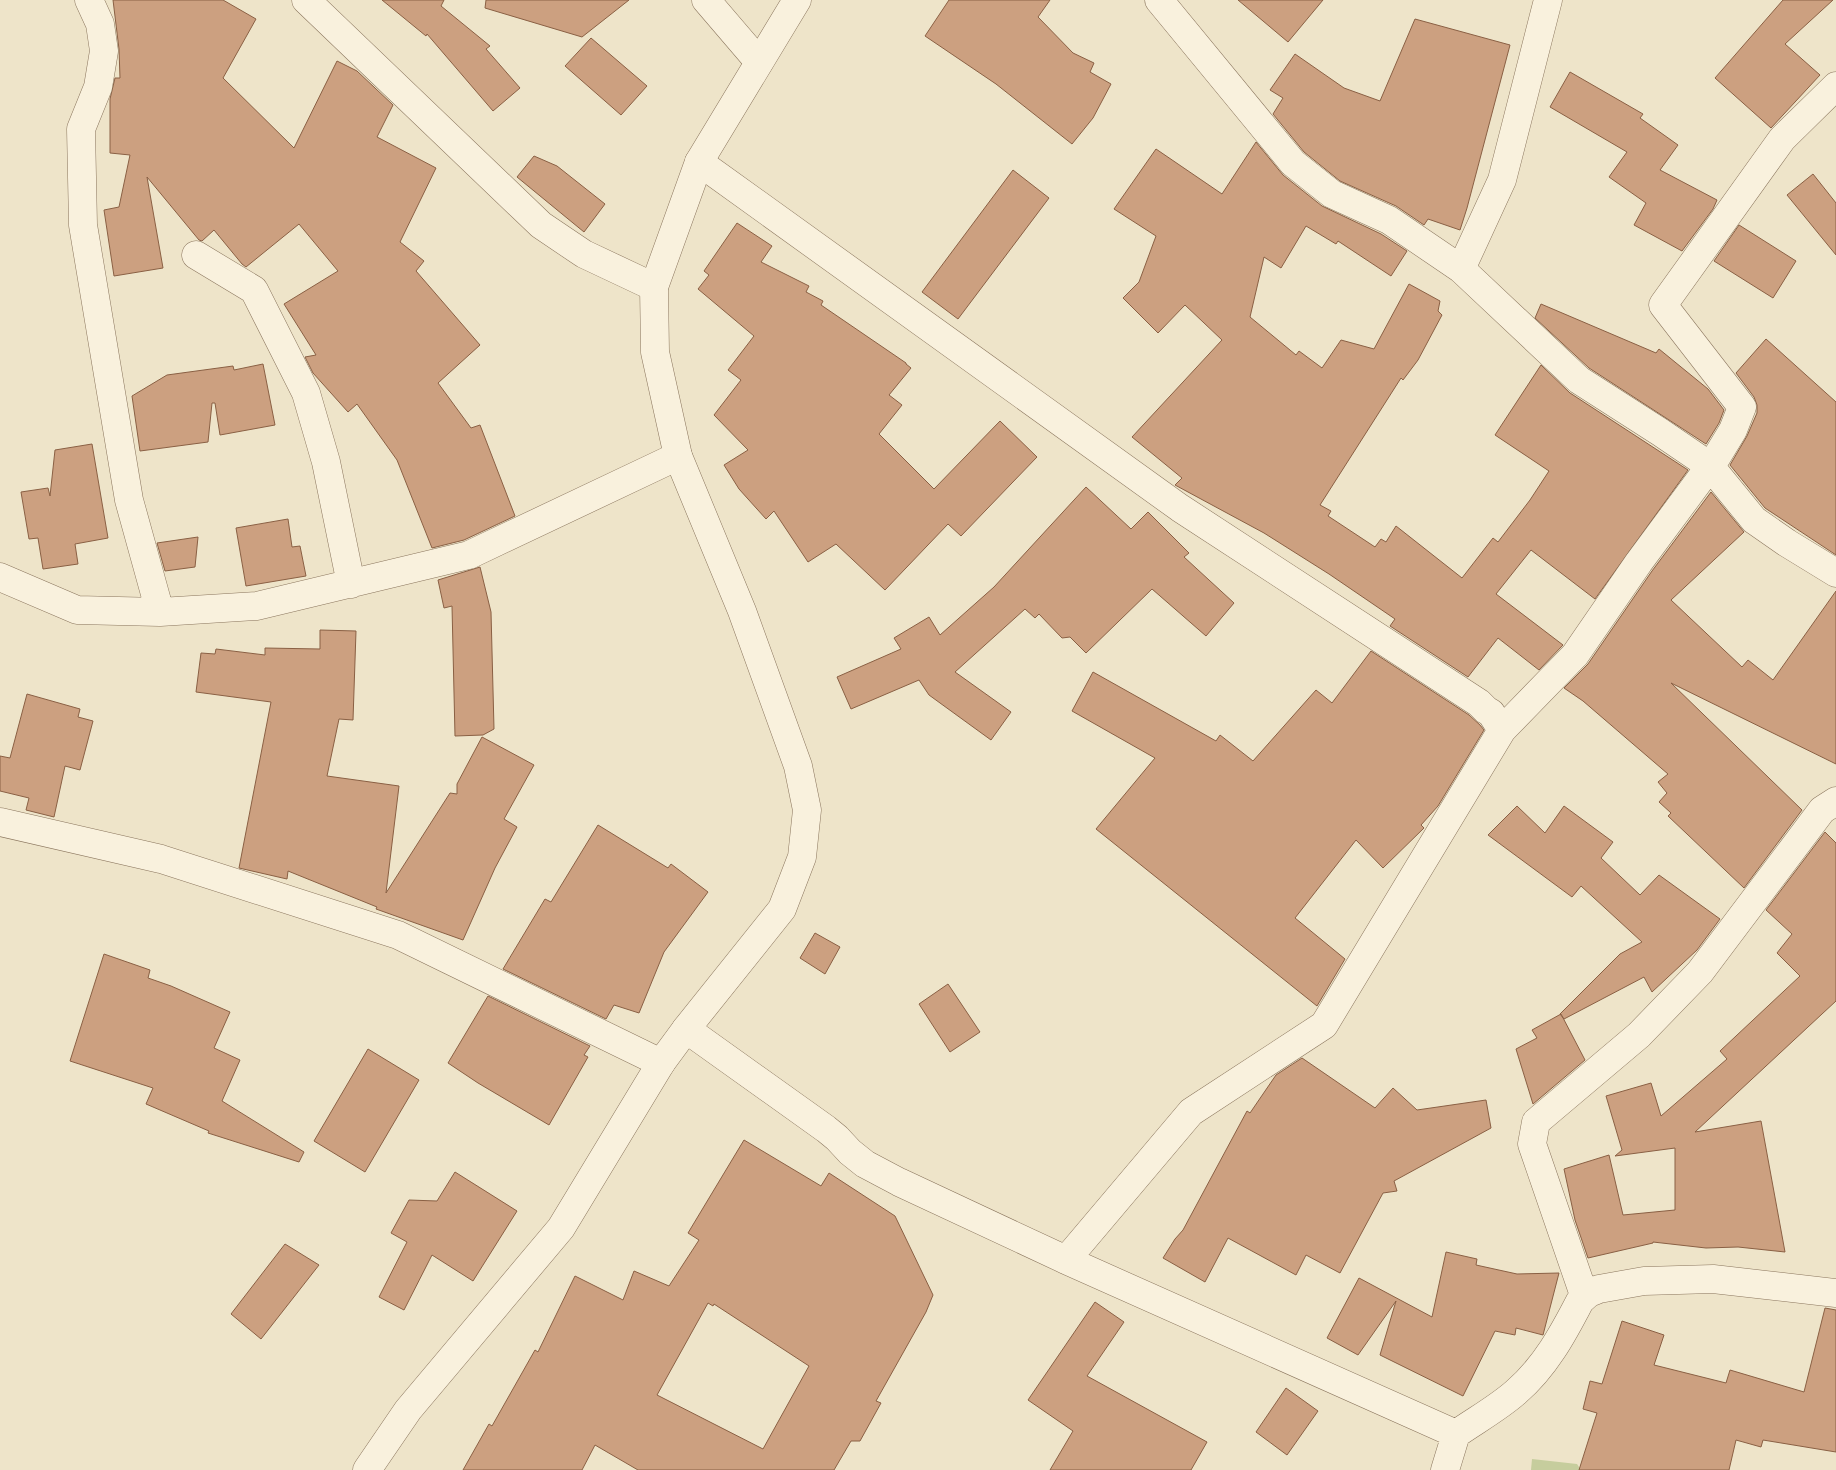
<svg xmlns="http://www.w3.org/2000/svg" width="1836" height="1470" viewBox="0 0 1836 1470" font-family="'Source Serif 4',serif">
	<rect width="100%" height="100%" fill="#eee4c9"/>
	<path fill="#c6cd9d" d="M1532 1459 1577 1464 1581 1470H1531Z"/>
	<path fill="#cca080" stroke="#8a6044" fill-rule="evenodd" d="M113 0H223L256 19 223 78 294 148 337 61 357 71 393 105 377 137 436 168 400 242 424 261 416 271 480 345 438 383 471 428 480 425 515 516 464 540 432 548 397 460 357 404 348 412 313 373 305 357 316 355 284 304 338 271 299 224 246 267 242 264 214 230 202 241 199 240 147 177 163 268 114 276 104 210 119 207 130 155 110 153V99L115 78H120L119 49Z
		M382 0H444L441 6 490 46 486 49 520 88 493 111 427 34 426 36Z
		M486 0H629L582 37 485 8Z
		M949 0H1050L1038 17 1073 53 1094 63 1090 72 1111 84 1093 118 1072 144 996 84 925 36Z
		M1238 0H1323L1288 42Z
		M1783 0H1833L1785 44 1820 75 1771 128 1715 78Z
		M1415 19 1510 45 1467 208 1460 230 1428 219 1424 225 1396 206 1340 181 1304 152 1273 114 1283 98 1270 90 1295 54 1344 88 1380 101Z
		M591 38 647 86 621 115 565 66Z
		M1570 72 1643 114 1640 118 1678 145 1660 170 1717 200 1713 209 1682 251 1634 225 1646 203 1609 177 1627 152 1550 107Z
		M1256 142 1283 175 1322 206 1381 234 1407 251 1391 276 1338 241 1336 244 1306 226 1281 268 1264 257 1250 317 1296 355 1299 351 1322 368 1341 340 1374 349 1409 284 1440 301 1438 311 1442 315 1418 360 1403 380 1401 378 1320 505 1331 511 1328 516 1375 547 1381 539 1386 542 1396 526 1462 578 1493 538 1498 542 1530 500 1549 471 1495 435 1541 365 1570 393 1688 470 1595 599 1531 550 1496 594 1563 645 1539 670 1498 638 1468 677 1390 626 1395 619 1329 574 1264 533 1175 485 1182 478 1132 437 1222 340 1185 305 1158 333 1123 298 1139 282 1156 236 1114 209 1156 149 1222 194Z
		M534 156 557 166 605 204 584 232 517 177Z
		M1013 170 1049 198 958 319 922 292Z
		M1813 174 1836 203V255L1787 195Z
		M737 223 772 246 761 262 809 286 806 292 823 301 821 305 906 363V364L911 368 889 395 902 405 879 434 934 489 1000 421 1037 457 961 536 948 524 885 590 836 544 808 562 774 511 766 519 739 489 724 465 748 450 714 415 741 380 728 370 754 336 698 289 709 275 704 271Z
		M1739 225 1796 261 1773 298 1714 261Z
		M1541 304 1656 353 1659 349 1708 389 1724 410 1719 423 1706 444 1589 368 1535 318Z
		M1766 339 1836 402V555L1765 508 1730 465 1747 436 1757 413V405L1754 397 1736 373Z
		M263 364 275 425 220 435 215 403H212L208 442 140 451 132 396 167 375 233 366 234 370Z
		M92 444 108 538 75 544 78 564 43 569 38 538 29 539 21 492 48 488 50 496 55 450Z
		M1086 487 1131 529 1148 512 1189 553 1184 557 1234 603 1206 636 1152 589 1086 653 1070 637 1062 638 1039 614 1035 618 1025 609 955 672 1011 712 991 740 929 695 919 680 851 709 837 677 901 649 894 638 929 617 940 635 994 587Z
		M1711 492 1744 532 1671 600 1742 667 1748 660 1773 680 1836 591V764L1671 683 1802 810 1744 888 1668 816 1671 813 1659 802 1667 793 1658 782 1668 774 1583 701 1564 688 1588 664 1652 571Z
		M288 519 292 547 300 546 306 576 246 586 236 528Z
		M198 537 195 567 165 571 157 543Z
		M480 567 491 612 494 729 483 735 455 736 452 606 444 608 438 580Z
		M320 630 356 631 353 720 339 719 327 776 399 786 386 893 450 793 457 794V784L482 737 534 765 504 819 517 827 495 868 463 940 376 909 377 907 288 871 287 879 239 868 271 702 196 692 201 653 215 654 216 649 265 655V648L320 649Z
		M1371 651 1469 715 1480 725 1484 730 1438 806 1421 825 1424 828 1383 868 1356 840 1295 918 1345 959 1317 1006 1096 829 1155 758 1072 711 1093 672 1216 741 1220 735 1253 761 1316 690 1332 703Z
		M27 694 80 709 78 717 93 721 80 770 65 766 54 817 26 810 29 798 0 791V756L10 758Z
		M1517 806 1545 833 1564 806 1613 842 1601 858 1640 895 1659 875 1720 919 1697 950 1652 992 1644 977 1564 1019 1560 1014 1620 954 1642 942 1581 886 1572 897 1488 835Z
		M598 825 668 868 671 864 708 892 664 952 639 1013 614 1005 606 1019 503 969 545 899 551 902Z
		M1825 832 1836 843V1001L1695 1132 1761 1121 1785 1252 1738 1247 1706 1248 1653 1242V1243L1588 1258 1575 1220 1564 1169 1609 1155 1623 1215 1675 1210V1148L1615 1156 1622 1150 1606 1096 1651 1083 1661 1116 1727 1059 1720 1051 1800 976 1777 953 1792 934 1766 910Z
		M815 933 840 947 825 974 800 958Z
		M104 954 150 970 148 978 171 986 230 1012 214 1048 240 1060 222 1101 304 1152 299 1162 208 1133 209 1131 146 1104 153 1088 70 1061Z
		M948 984 980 1032 950 1052 919 1004Z
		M488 996 590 1046 584 1055 588 1057 549 1125 478 1083 448 1063Z
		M1561 1014 1585 1060 1533 1104 1516 1049 1537 1038 1532 1030Z
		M368 1049 419 1080 365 1172 314 1141Z
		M1302 1058 1375 1108 1393 1088 1417 1110 1486 1100 1491 1128 1394 1181 1397 1191 1383 1193 1340 1273 1306 1255 1296 1275 1228 1238 1205 1282 1163 1258 1175 1239 1183 1230 1247 1111 1250 1113 1276 1075Z
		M744 1140 821 1186 829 1173 895 1216 933 1295 926 1312 876 1401 881 1403 860 1441H851L834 1470H638L595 1445 582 1470H463L489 1424 492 1426 535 1350 538 1352 575 1276 623 1300 634 1271 669 1286 699 1240 688 1233ZM708 1303 713 1306 714 1304 809 1366 763 1449 657 1395Z
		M455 1172 517 1211 473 1281 432 1255 404 1310 379 1297 407 1242 391 1233 409 1200 437 1201Z
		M285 1244 319 1265 261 1339 231 1314Z
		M1446 1252 1477 1259 1476 1265 1517 1274 1559 1273 1543 1335 1516 1328 1515 1335 1495 1331 1463 1396 1380 1355 1396 1301 1358 1355 1327 1338 1359 1278 1432 1317Z
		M1095 1302 1124 1322 1087 1376 1207 1442 1191 1470H1050L1073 1431 1028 1400Z
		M1825 1308 1836 1310V1452L1763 1440 1761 1447 1736 1440 1729 1470H1579L1597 1413 1583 1409 1590 1381 1602 1384 1622 1321 1664 1335 1654 1365 1726 1383 1730 1370 1804 1392Z
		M1286 1388 1318 1411 1287 1455 1256 1432Z"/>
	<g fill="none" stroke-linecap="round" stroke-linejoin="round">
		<g stroke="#8b765e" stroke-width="29">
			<path id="minor" d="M89 0 100 24 104 51 98 87 81 129 83 225 129 500 160 612
				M306 0 541 225 584 254 654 287
				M706 0 759 62
				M1159 0 1293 163 1332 194 1389 220 1461 269 1502 180 1548 0
				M699 162 1180 508 1479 703 1486 710 1491 713 1502 730 1324 1025 1191 1112 1066 1260
				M196 255 254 290 306 393 326 462 351 584
				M1461 269 1579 380 1660 432 1710 466 1754 520 1787 543 1836 573
				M0 577 77 610 160 612 257 606 469 555 678 456
				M1502 730 1575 655 1639 562 1716 458 1733 430 1742 407 1663 305 1782 139 1836 86
				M0 822 161 859 398 935 661 1063
				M686 1029 826 1129 837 1138 850 1152 865 1164 899 1182 1066 1260 1456 1434C1476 1420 1498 1408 1516 1392 1545 1367 1563 1334 1580 1301L1589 1293 1599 1289 1644 1281 1713 1279 1836 1293
				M1584 1295 1532 1144 1536 1122 1639 1035 1700 972 1822 810 1836 801
				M1445 1470 1456 1434"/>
		</g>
		<g stroke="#8b765e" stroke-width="29">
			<path id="tertiary" d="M367 1470 408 1410 561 1228 661 1063 686 1029 782 909 802 857 807 810 798 766 742 611 678 456 655 352 654 287 699 162 797 0"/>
		</g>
		<use href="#minor" stroke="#f9f1dd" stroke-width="28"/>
		<use href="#tertiary" stroke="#f9f1dd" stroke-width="28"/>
	</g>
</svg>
